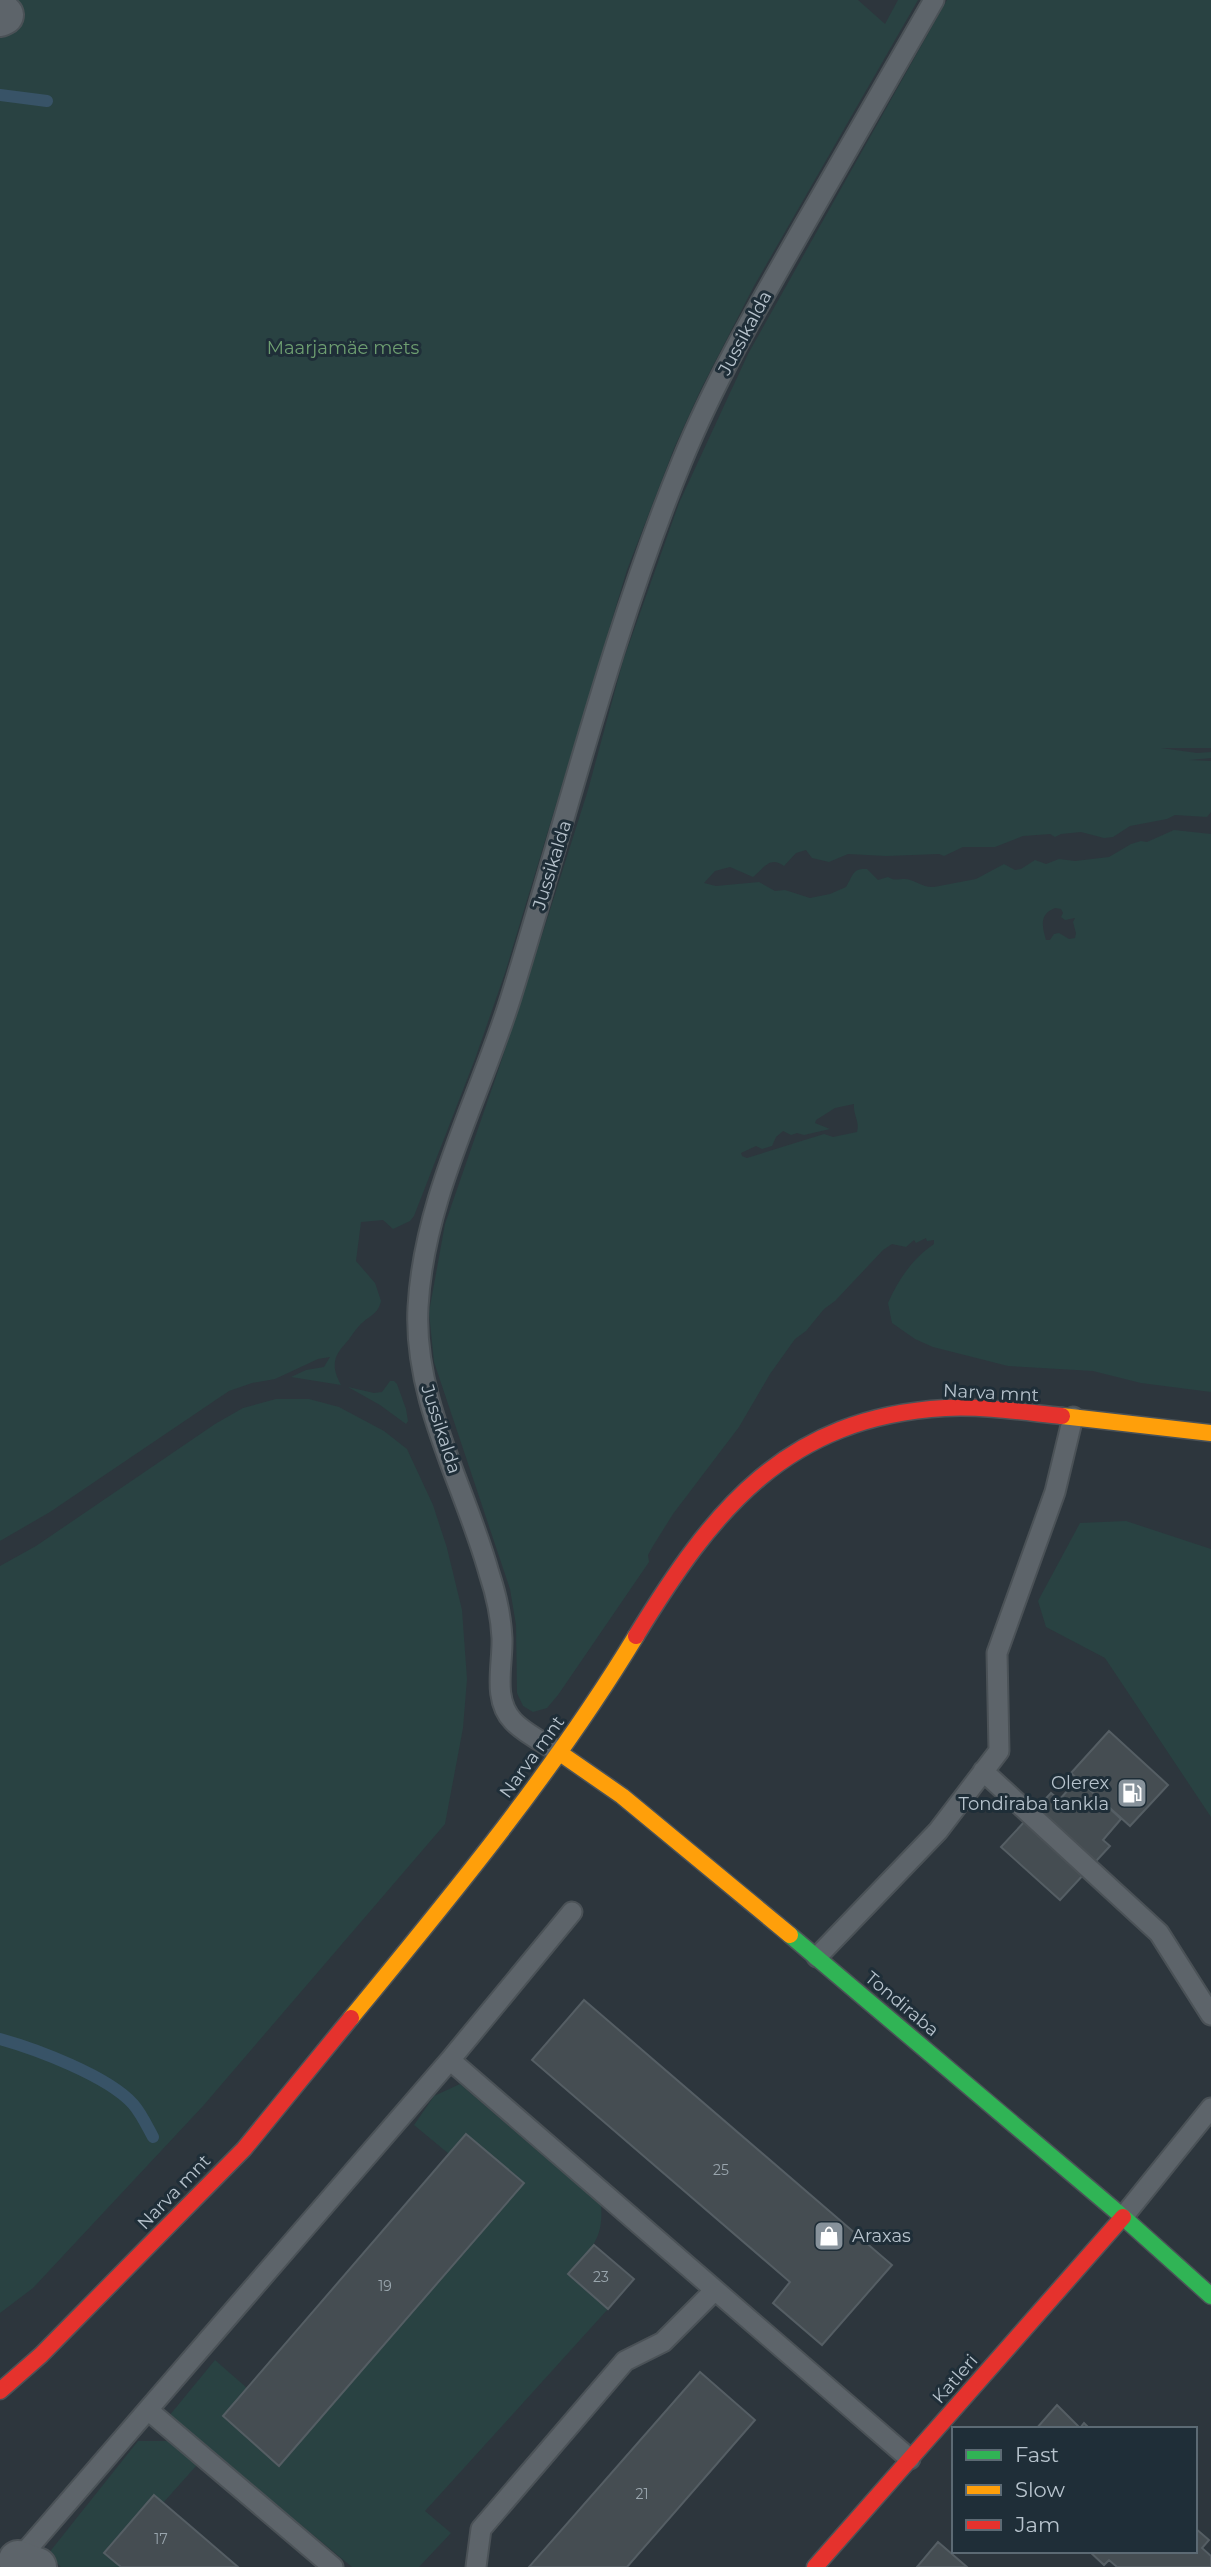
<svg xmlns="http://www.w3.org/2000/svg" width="1211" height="2567" viewBox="0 0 1211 2567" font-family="Montserrat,sans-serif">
	<rect width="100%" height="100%" fill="#2d363d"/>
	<path fill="#294242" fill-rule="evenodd" d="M0 0H858L885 24 898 0H918L754 286 701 389 675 446 627 570 505 973 475 1059 414 1216 410 1221 393 1229 383 1220 361 1222 356 1261 375 1283 381 1301C378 1315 368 1316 359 1326 354 1331 350 1339 345 1344 332 1358 332 1368 341 1385L291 1377 306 1370 324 1367 330 1357 318 1359 275 1379 252 1383 229 1391 50 1512 0 1541Z
		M947 0H1211V748H1161L1197 753 1211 752V758L1189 760 1211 761V812L1207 817 1175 815 1167 819 1130 826 1113 837 1104 838 1081 832 1061 834 1055 837 1050 834 1023 836 995 847H963L944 856 939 854 886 856 848 854 829 862 812 858 806 850 796 853 784 866C770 855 763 869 753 877L730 867 715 871 704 883 716 886 759 882 775 891 785 890 810 898 830 894 846 887C853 876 852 868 867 869L878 880 888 877C895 881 897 879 905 879 916 880 923 888 934 887L976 879 1004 864 1015 870 1021 869 1035 860 1046 864 1059 859 1075 861 1109 857 1131 844 1141 841 1147 842 1174 830 1211 834V1392L1141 1383 1093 1371 1008 1366 933 1347 915 1339 892 1323 888 1303C898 1280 913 1258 934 1244V1240L927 1241 926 1238 916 1243 914 1240 906 1247 892 1244 883 1250 835 1301 824 1309 806 1331 795 1339 770 1374 739 1427 673 1514 653 1546 648 1555 649 1562 558 1695 547 1708 533 1712 523 1706 517 1693 516 1625 510 1589 434 1362 429 1312 445 1224 498 1071 544 929 588 790 623 661 679 503 748 354ZM1055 908 1061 909 1063 913 1061 917 1065 920 1075 918 1073 922 1076 933 1075 938 1069 939 1059 933 1054 934 1050 940H1046C1042 926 1039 914 1055 908ZM854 1104C853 1115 860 1121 857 1132L833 1137 824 1134 747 1158 742 1156 741 1153 756 1146 762 1149 772 1146 776 1137 783 1131 791 1135 797 1133 804 1135 830 1129 815 1123 816 1120 835 1108Z
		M390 1381H394L397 1384 406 1409 408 1421 406 1424 380 1405 348 1387 374 1393 382 1392Z
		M276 1399H309L339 1407 384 1431 407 1449 433 1505 447 1548 462 1610 467 1679 463 1728 445 1824 203 2106 33 2288 0 2313V1566L36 1546 215 1424 243 1408Z
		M1126 1521 1211 1549V1817L1105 1658 1046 1627 1038 1601 1080 1523Z
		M460 2084 601 2205C604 2240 590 2249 569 2274L608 2309 425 2511 451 2533 419 2567H352L169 2416 215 2360 247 2388 223 2417 280 2465 523 2184 467 2135 449 2154 414 2125 434 2096Z
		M138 2441H168L197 2465 163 2503 154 2495 105 2554 121 2567H61L48 2554Z"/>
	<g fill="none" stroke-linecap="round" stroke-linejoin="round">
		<path stroke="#385367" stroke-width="12" d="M0 95 47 101
			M0 2039C36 2049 108 2076 133 2104 141 2113 147 2126 153 2137"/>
	</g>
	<path fill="#454d52" stroke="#555e64" stroke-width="2" d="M1109 1731 1168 1785 1130 1826 1071 1773Z
		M1078 1779 1121 1819 1103 1840 1110 1846 1060 1900 1001 1847 1051 1793 1059 1800Z
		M584 2000 892 2265 822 2345 773 2303 790 2282 532 2060Z
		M466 2134 524 2183 279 2466 223 2416Z
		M594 2245 634 2279 608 2309 568 2274Z
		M700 2372 755 2420 627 2567H529Z
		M1057 2405 1080 2428 1084 2423 1090 2429H1036Z
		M154 2495 188 2524 238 2567H121L104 2553Z
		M1195 2528 1209 2540 1202 2548 1211 2556V2567H1117L1109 2560 1104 2565 1089 2551H1195Z
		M938 2542 967 2567H917Z"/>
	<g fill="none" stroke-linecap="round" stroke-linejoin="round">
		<g stroke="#4b5257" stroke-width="23">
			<path id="lane" d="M560 1753C545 1743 525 1734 513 1721 492 1699 503 1665 502 1638 501 1616 496 1594 489 1573 465 1486 413 1400 418 1307 424 1197 479 1100 511 997 567 818 611 634 682 461 716 378 761 301 805 224 848 149 891 75 934 0
				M983 1771 1159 1933 1211 2015
				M817 1957 938 1831 999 1751 997 1653 1055 1492 1073 1417
				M450 2060 572 1912
				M1123 2217 1211 2108
				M148 2410 333 2567
				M18 2560 450 2060 910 2459
				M476 2567 481 2529 625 2361 663 2342 715 2290"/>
		</g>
		<g stroke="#4b5257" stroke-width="42">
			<path id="street" d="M0 17 4 15
				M18 2560 37 2567"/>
		</g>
		<g stroke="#4b5257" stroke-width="19">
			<path id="fast" d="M790 1935 1123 2217 1211 2296"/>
		</g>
		<g stroke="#4b5257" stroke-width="19">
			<path id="slow" d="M1062 1416 1211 1433
				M560 1753 622 1796 790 1935
				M351 2018C452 1895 553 1773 636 1636"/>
		</g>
		<g stroke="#4b5257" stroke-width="19">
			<path id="jam" d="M636 1636C713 1510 786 1417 945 1408 984 1406 1023 1412 1062 1416
				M0 2391 41 2355 244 2149 351 2018
				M815 2567 1123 2217"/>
		</g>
		<use href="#lane" stroke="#5d646a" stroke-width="19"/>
		<use href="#street" stroke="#5d646a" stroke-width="38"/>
		<use href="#fast" stroke="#30b455" stroke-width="16"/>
		<use href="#slow" stroke="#ff9f0a" stroke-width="16"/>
		<use href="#jam" stroke="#e5322d" stroke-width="16"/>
	</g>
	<defs>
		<g id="fuel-square" transform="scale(1.575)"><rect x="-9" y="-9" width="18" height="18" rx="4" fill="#87929b" stroke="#1f2e38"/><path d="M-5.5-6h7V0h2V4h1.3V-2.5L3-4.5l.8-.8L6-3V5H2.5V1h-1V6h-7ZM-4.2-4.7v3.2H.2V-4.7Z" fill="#fff"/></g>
		<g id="shop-square" transform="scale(1.575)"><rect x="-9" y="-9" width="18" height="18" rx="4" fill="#87929b" stroke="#1f2e38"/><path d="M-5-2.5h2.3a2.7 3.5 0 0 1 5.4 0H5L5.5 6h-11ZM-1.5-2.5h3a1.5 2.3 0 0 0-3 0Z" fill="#fff"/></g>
	</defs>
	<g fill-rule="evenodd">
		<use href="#fuel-square" x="1132" y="1793"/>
		<use href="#shop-square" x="829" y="2236"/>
	</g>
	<g text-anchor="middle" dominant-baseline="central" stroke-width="6" stroke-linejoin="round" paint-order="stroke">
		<g font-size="14" fill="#9aa6ae">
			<text x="721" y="2170">25</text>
			<text x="601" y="2277">23</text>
			<text x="385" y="2286">19</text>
			<text x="642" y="2494">21</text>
			<text x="161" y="2539">17</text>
		</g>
		<g font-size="18" fill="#b7c3cd" stroke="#1f2e38">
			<text transform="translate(745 333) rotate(-62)">Jussikalda</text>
			<text transform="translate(552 865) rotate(-73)">Jussikalda</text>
			<text transform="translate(991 1393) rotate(3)">Narva mnt</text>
			<text transform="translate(441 1429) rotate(72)">Jussikalda</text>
			<text transform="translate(532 1757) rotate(-54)">Narva mnt</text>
			<text transform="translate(902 2004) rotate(40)">Tondiraba</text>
			<text transform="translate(174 2192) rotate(-46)">Narva mnt</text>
			<text transform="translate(955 2379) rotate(-49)">Katleri</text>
		</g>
		<g font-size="18" fill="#6e9f71" stroke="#1f2e38">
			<text x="343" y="348">Maarjamäe mets</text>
		</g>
		<g font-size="18" fill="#b7c3cd" stroke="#1f2e38" text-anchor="end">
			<text x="1109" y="1783">Olerex<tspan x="1109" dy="21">Tondiraba tankla</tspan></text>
			<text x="852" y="2236" text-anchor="start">Araxas</text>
		</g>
	</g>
	<rect x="952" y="2427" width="245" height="126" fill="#1f2e38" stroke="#5c6a74" stroke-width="2"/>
	<rect x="966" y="2450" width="35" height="10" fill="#30b455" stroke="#5c6a74" stroke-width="2"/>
	<text x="1015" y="2462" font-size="21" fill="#b7c3cd">Fast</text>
	<rect x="966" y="2485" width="35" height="10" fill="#ff9f0a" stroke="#5c6a74" stroke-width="2"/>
	<text x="1015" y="2497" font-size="21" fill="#b7c3cd">Slow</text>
	<rect x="966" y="2520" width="35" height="10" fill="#e5322d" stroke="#5c6a74" stroke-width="2"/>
	<text x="1015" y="2532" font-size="21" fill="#b7c3cd">Jam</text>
</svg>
